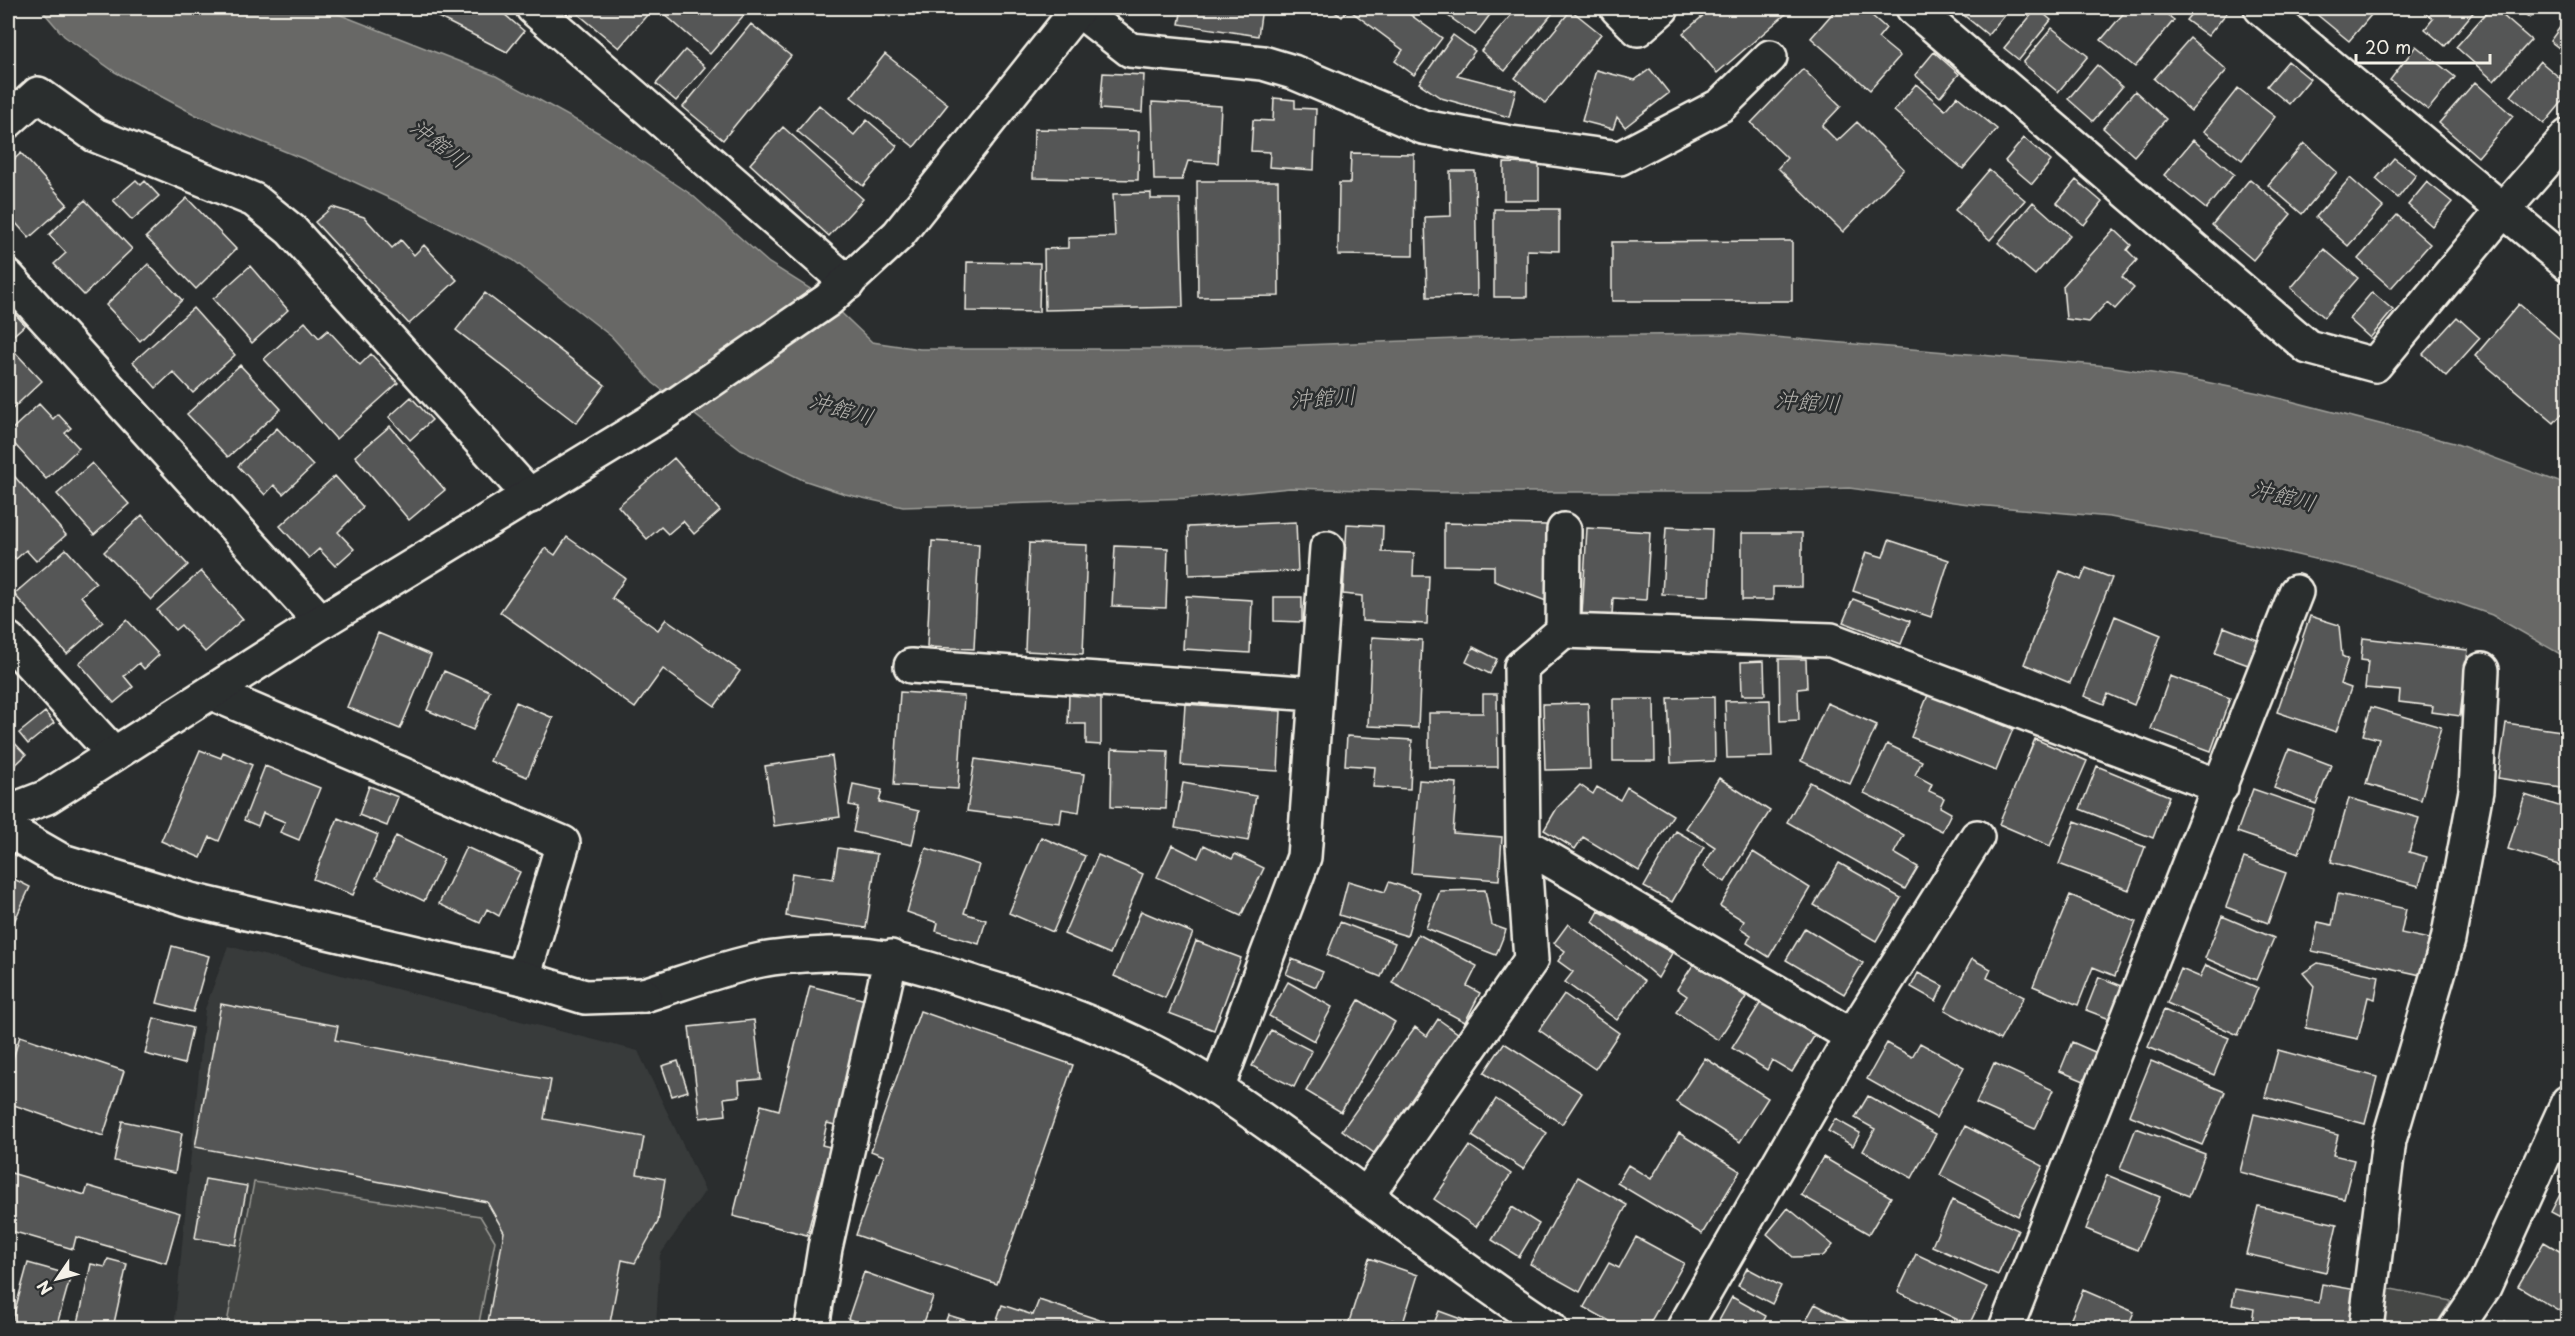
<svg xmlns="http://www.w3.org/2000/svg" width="2575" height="1336" viewBox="0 0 2575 1336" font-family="'Playpen Sans','Klee One',sans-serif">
	<rect width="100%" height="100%" fill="#2a2d2e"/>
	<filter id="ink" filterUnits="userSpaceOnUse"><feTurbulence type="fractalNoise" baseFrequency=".0167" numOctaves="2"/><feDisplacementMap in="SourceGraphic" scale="12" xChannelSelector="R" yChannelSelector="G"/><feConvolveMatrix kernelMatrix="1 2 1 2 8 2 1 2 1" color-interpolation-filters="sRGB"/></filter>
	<g filter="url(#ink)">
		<path fill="#373a3a" d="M228 946 638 1051 705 1191 660 1255 656 1328H174L205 1009Z"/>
		<path fill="#444645" stroke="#9c9c96" stroke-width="1.5" d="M254 1182 480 1216 495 1241 478 1328H226Z
			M2386 1288 2451 1301 2434 1328H2379Z"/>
		<path fill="#676866" stroke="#9f9f9a" stroke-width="1.5" d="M40 8H323L496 76 599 133 692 195 769 263 828 300 872 342 920 349H1199L1535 336 1738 334 2108 366 2196 380 2259 393 2454 443 2567 485V658L2492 615 2366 571 2228 539 2110 517 1976 505 1849 488 1748 492H1436L1290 488 1191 498 903 507 845 494 803 480 741 450 653 383 612 337 513 260 402 204 311 162 196 115 115 72 64 36Z"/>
		<path fill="#555756" stroke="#f4f1e8" stroke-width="1.5" d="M426 8H497L524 31 507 52 424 10Z
			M571 8H653L619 48Z
			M668 8H750L710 54 663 13Z
			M876 8H897L890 17Z
			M1182 8H1262L1258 36 1179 24Z
			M1329 8H1401L1442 38 1414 75 1395 61 1403 50 1348 9 1342 17Z
			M1437 8H1495L1475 35Z
			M1517 8H1557L1505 71 1481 51Z
			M1712 8H1782L1787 13 1717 73 1683 33Z
			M1837 8H1863L1886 28 1878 38 1900 56 1870 90 1811 38Z
			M1955 8H2010L1988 35Z
			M2037 8 2051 20 2019 60 2004 48Z
			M2070 8H2086L2080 15Z
			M2128 8H2159L2174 20 2135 67 2101 40Z
			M2196 8H2225L2229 10 2208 36 2186 20Z
			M2319 8H2377L2349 41 2315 13Z
			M2420 8H2477L2445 46 2425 29 2433 19Z
			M2491 8H2494L2531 40 2494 81 2456 47Z
			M2517 8H2539L2530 18Z
			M1571 10 1601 34 1545 103 1515 78Z
			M2566 19 2568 20V55L2550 41Z
			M751 24 791 56 723 140 683 107Z
			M2052 28 2088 56 2058 92 2023 63Z
			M1453 35 1475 51 1457 75 1516 90 1509 117 1441 98 1419 83Z
			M2190 38 2227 70 2191 111 2154 79Z
			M2416 46 2455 77 2428 110 2390 80Z
			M685 50 705 67 676 101 656 84Z
			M1934 52 1959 74 1940 97 1915 75Z
			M885 54 948 104 914 147 851 97Z
			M2288 61 2310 79 2289 104 2267 86Z
			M2540 61 2568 85V95L2544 124 2511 96Z
			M2097 65 2122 87 2093 121 2068 99Z
			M1650 69 1669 93 1625 127 1617 117 1613 129 1582 121 1596 70 1635 80Z
			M1803 69 1841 106 1822 126 1837 141 1857 122 1904 169 1843 232 1778 168 1787 158 1751 123Z
			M1103 73 1144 75 1142 112 1100 109Z
			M2475 82 2513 116 2478 157 2439 123Z
			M1916 84 1945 110 1957 96 1997 129 1963 169 1894 111Z
			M2238 88 2275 117 2242 160 2204 131Z
			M2135 91 2166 119 2134 156 2103 128Z
			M1274 98 1295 100V108L1316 109 1314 170 1269 167 1270 152 1251 151 1253 120 1273 121Z
			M1152 102 1221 106 1218 163 1188 161 1182 180H1154Z
			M819 105 854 135 867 120 897 146 863 186 797 131Z
			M783 127 863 199 829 236 750 164Z
			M1034 129 1139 131 1138 180 1033 178Z
			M2024 138 2051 161 2032 184 2005 161Z
			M2193 140 2234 174 2206 209 2164 175Z
			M2304 143 2337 172 2302 214 2268 185Z
			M21 153 67 204 29 238 8 214V165Z
			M1351 153 1414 154 1413 256 1338 255 1339 183H1350Z
			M2394 158 2416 175 2398 198 2376 179Z
			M1504 163 1539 164V200H1504Z
			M1989 170 2025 200 1990 240 1955 210Z
			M1450 171H1475L1477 296 1427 297 1425 217 1451 216Z
			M2350 178 2383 207 2348 246 2316 217Z
			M2250 179 2291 214 2253 260 2212 225Z
			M136 180 141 185 145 181 159 196 132 220 113 200Z
			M2076 180 2102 202 2084 225 2057 203Z
			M1197 181H1278L1279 296 1198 297Z
			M2427 182 2452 202 2432 226 2408 205Z
			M1151 193V199H1180L1183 307 1045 310 1044 249 1068 248V238L1115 237 1113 194Z
			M187 198 236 249 196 289 146 237Z
			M85 200 132 249 84 295 54 264 66 253 49 235Z
			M2033 202 2070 235 2035 275 1998 243Z
			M332 207 364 217 392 248 401 240 414 255 424 245 457 280 409 324 315 222Z
			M1494 209H1559V251L1527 250V297H1494Z
			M2397 215 2430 244 2391 288 2358 259Z
			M2114 229 2131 245 2127 250 2137 260 2122 277 2134 288 2115 309 2107 302 2089 322 2066 319 2063 286Z
			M1792 241V301H1612V242Z
			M2324 249 2358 278 2324 317 2291 288Z
			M967 262 1040 263 1039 312 966 311Z
			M148 264 182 300 140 341 106 305Z
			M250 266 288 310 252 343 213 299Z
			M2372 292 2393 310 2370 338 2349 319Z
			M485 293 605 385 576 423 456 330Z
			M2519 304 2568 346V407L2554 423 2475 356Z
			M193 308 235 355 193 393 173 372 156 388 133 362Z
			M14 313 25 325 8 340V319Z
			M2457 317 2480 338 2446 376 2423 354Z
			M305 322 319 338 328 330 360 365 371 354 398 383 336 439 264 359Z
			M12 349 42 381 8 413V353Z
			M240 365 281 409 228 457 187 414Z
			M411 397 432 420 410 440 389 417Z
			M39 404 53 419 58 414 71 428 65 433 79 448 46 479 8 437V433Z
			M390 426 445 490 409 520 355 456Z
			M277 428 313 466 283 494 274 485 265 495 238 466Z
			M674 458 720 511 694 534 683 521 668 534 661 527 647 539 618 506Z
			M92 463 129 504 94 535 57 494Z
			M8 469 66 535 36 561 26 550 16 559 8 550Z
			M335 476 363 507 338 532 354 549 335 566 319 549 309 558 280 526Z
			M142 515 188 565 151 600 104 552Z
			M1296 522 1298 571 1189 575 1188 527Z
			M1444 523 1547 525 1546 601 1494 581V566L1444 565Z
			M1347 524 1383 526 1382 552 1414 553 1413 576H1429L1427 624 1362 621V596L1343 594Z
			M1666 527 1712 529 1709 596 1662 594Z
			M1587 528 1650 532 1646 600 1613 598 1612 616 1582 614Z
			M1742 533H1802V587H1773V600H1742Z
			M567 537 625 578 612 598 658 630 666 619 740 671 715 706 663 669 635 708 500 612 545 548 555 555Z
			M1889 540 1949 560 1931 617 1853 591 1866 552 1883 557Z
			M932 541 979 544 974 649 927 647Z
			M1029 543 1087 545 1083 654 1025 651Z
			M1115 546 1168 548 1166 608 1112 606Z
			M66 549 96 583 81 596 103 622 67 654 14 594Z
			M2086 568 2112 578 2070 683 2024 664 2060 571 2081 580Z
			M201 571 243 619 205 652 181 625 175 630 157 610Z
			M1186 596 1252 600 1250 653 1183 649Z
			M1274 597H1302V622L1274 621Z
			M1853 599 1910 621 1901 644 1843 622Z
			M2115 616 2161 635 2134 705 2108 694 2104 704 2084 696Z
			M2310 616 2339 625 2342 656 2348 659 2340 684 2351 688 2336 732 2277 712Z
			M127 620 159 655 144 669 139 663 124 676 133 687 114 703 79 663Z
			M2224 627 2260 641 2251 666 2215 653Z
			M378 633 431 655 400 729 347 707Z
			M1372 637 1422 640 1418 728 1368 726Z
			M2363 638 2468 650 2460 716 2432 712 2433 706 2399 702 2400 691 2365 688 2368 661 2361 660Z
			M1473 647 1497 659 1490 674 1466 662Z
			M1779 659H1806L1807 688 1798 689 1799 720 1780 721Z
			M1764 661 1765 695H1742L1741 662Z
			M444 671 490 691 473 730 427 710Z
			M2170 676 2230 698 2211 751 2151 729Z
			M900 692 964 696 958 789 894 785Z
			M1069 694 1101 695V745L1086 744V724H1068Z
			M1483 694H1497L1498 767H1429V713H1483Z
			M1928 695 2013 729 1996 771 1911 737Z
			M1714 697 1715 761 1671 763 1668 698Z
			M1613 699H1654L1655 761H1613Z
			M1770 700 1772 757 1727 758 1725 701Z
			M516 702 553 718 527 777 490 761Z
			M1588 703 1590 769 1545 770 1543 704Z
			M1827 703 1877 725 1850 784 1801 761Z
			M1185 704 1281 711 1278 771 1181 765Z
			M2371 707 2441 727 2421 800 2366 784 2379 739 2363 735Z
			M45 712 54 723 28 744 19 733Z
			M2506 723 2568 732V789L2498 778Z
			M8 736 26 755 8 772Z
			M1347 736 1412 740 1410 789 1373 787 1375 767 1345 765Z
			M2035 739 2087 761 2050 846 1999 824Z
			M1887 744 1922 761 1915 775 1932 784 1929 791 1944 798 1940 807 1951 813 1942 831 1864 793Z
			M1112 749 1168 751 1166 809 1111 807Z
			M2289 749 2331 765 2316 804 2274 788Z
			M200 750 221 758 223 752 252 765 219 841 210 837 201 858 161 841Z
			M832 756 840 817 774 826 765 766Z
			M975 759 1084 774 1079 812 1062 809 1060 823 967 811Z
			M265 766 320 788 299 840 280 832 285 822 263 813 258 826 244 820Z
			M2097 766 2169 796 2153 838 2080 809Z
			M1719 778 1770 811 1725 882 1703 867 1715 847 1686 828Z
			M1419 780 1457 783 1453 833 1502 837 1499 880 1411 873Z
			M1810 782 1904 835 1894 853 1918 867 1905 889 1787 822Z
			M1183 783 1256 796 1248 841 1175 828Z
			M853 784 882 790 879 802 919 811 912 845 853 832 858 807 849 805Z
			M1580 785 1593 794 1597 787 1620 800 1627 787 1673 815 1639 871 1583 837 1575 849 1544 830 1557 808Z
			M369 786 398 797 387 826 359 815Z
			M2253 789 2314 810 2299 853 2237 832Z
			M2525 795 2568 809V868L2508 849Z
			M2349 798 2419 818 2409 852 2427 857 2419 886 2331 862Z
			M338 818 378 835 353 895 313 879Z
			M2075 821 2145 847 2129 890 2059 864Z
			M1676 831 1704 847 1672 902 1644 887Z
			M396 836 444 859 424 901 376 878Z
			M1041 837 1085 856 1053 932 1009 913Z
			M1172 845 1198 858 1204 845 1232 859 1235 854 1264 868 1241 916 1157 877Z
			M466 847 520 872 499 916 487 909 480 923 439 904Z
			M838 848 877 854 866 928 786 916 792 873 833 879Z
			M926 848 979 865 964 913 986 920 979 944 936 931 938 923 907 912Z
			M1753 852 1810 888 1769 957 1747 943 1751 935 1740 928 1744 921 1720 906Z
			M1098 855 1143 874 1110 954 1064 934Z
			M2244 858 2286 873 2268 923 2226 907Z
			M1839 863 1901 898 1876 941 1814 905Z
			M8 876 30 887 8 935Z
			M1348 881 1385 892 1389 882 1420 892 1407 936 1339 915Z
			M1485 890 1492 925 1506 930 1496 955 1426 928 1440 891Z
			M2338 894 2406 909 2401 933 2429 939 2421 975 2312 951 2318 922 2332 925Z
			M2070 895 2136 922 2115 976 2093 967 2078 1005 2033 986Z
			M1141 911 1193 933 1165 998 1114 976Z
			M1599 911 1672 953 1658 978 1593 922Z
			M2222 916 2274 938 2256 980 2205 958Z
			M1340 922 1395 943 1381 977 1327 955Z
			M1568 924 1645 981 1617 1020 1565 982 1573 972 1558 961 1565 951 1554 943Z
			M1805 928 1863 963 1844 994 1786 960Z
			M1418 934 1477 966 1467 986 1480 993 1465 1022 1392 983Z
			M1196 941 1241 958 1214 1030 1169 1013Z
			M172 946 209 956 193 1012 157 1003Z
			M1292 959 1323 972 1316 987 1286 974Z
			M1972 959 1991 969 1987 978 2024 997 2000 1040 1945 1010Z
			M1695 962 1746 997 1718 1040 1676 1012 1687 996 1677 989Z
			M2318 963 2379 976 2375 999 2368 997 2358 1039 2306 1028 2314 986 2303 973Z
			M2206 965 2258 988 2238 1035 2167 1003 2181 969 2200 977Z
			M1918 973 1943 986 1936 1001 1911 987Z
			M2099 977 2127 988 2115 1021 2086 1010Z
			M1288 982 1332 1007 1314 1041 1269 1016Z
			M810 986 866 1000 835 1125 827 1123 822 1145 830 1147 807 1235 733 1216 761 1105 779 1110Z
			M1564 994 1619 1033 1595 1069 1539 1030Z
			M1359 1000 1395 1022 1341 1112 1306 1091Z
			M1761 1002 1815 1035 1792 1072 1772 1060 1767 1070 1732 1048Z
			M221 1004 338 1026 335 1040 551 1080 544 1119 644 1137 637 1174 665 1179 658 1222 635 1263 622 1260 609 1328H487L504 1232 487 1202 195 1147Z
			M2164 1010 2229 1038 2214 1075 2148 1047Z
			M920 1011 1073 1065 997 1284 856 1235 884 1156 871 1151Z
			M154 1018 192 1028 184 1064 145 1054Z
			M1438 1019 1459 1034 1374 1153 1342 1130 1415 1027 1427 1036Z
			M754 1020 761 1079 739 1081 740 1096 724 1098 726 1115 700 1118 689 1027Z
			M1271 1030 1312 1051 1294 1087 1252 1066Z
			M20 1036 124 1071 103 1136 8 1103V1074Z
			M2072 1042 2097 1053 2084 1081 2060 1071Z
			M1504 1043 1582 1093 1562 1124 1484 1073Z
			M1887 1043 1912 1057 1920 1043 1964 1067 1936 1118 1867 1079Z
			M2278 1050 2377 1077 2365 1124 2265 1097Z
			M1705 1058 1768 1098 1740 1142 1676 1102Z
			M678 1061 688 1091 672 1096 662 1066Z
			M2151 1061 2225 1092 2202 1145 2129 1115Z
			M1994 1063 2053 1090 2035 1129 1976 1103Z
			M1868 1096 1936 1134 1912 1178 1863 1151 1875 1129 1855 1118Z
			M1496 1099 1547 1133 1523 1169 1472 1136Z
			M2254 1114 2338 1135 2333 1155 2354 1160 2344 1199 2240 1172Z
			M1835 1119 1860 1133 1853 1146 1828 1131Z
			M122 1121 182 1133 175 1173 114 1161Z
			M1965 1126 2043 1166 2018 1216 1940 1175Z
			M2136 1128 2205 1154 2189 1196 2120 1169Z
			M1679 1133 1740 1171 1702 1234 1617 1183 1628 1165 1651 1179Z
			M1470 1146 1511 1174 1476 1227 1434 1199Z
			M1823 1157 1891 1197 1869 1234 1801 1195Z
			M8 1172 85 1195 88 1186 180 1213 166 1263 76 1237 73 1249 8 1230Z
			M2107 1175 2160 1197 2137 1250 2086 1229Z
			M1578 1177 1627 1205 1580 1292 1530 1264Z
			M205 1179 247 1186 236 1245 195 1238Z
			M2565 1185 2568 1186V1221L2551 1212Z
			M1952 1200 2018 1230 1998 1275 1932 1246Z
			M2258 1206 2337 1224 2326 1272 2246 1254Z
			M1512 1207 1539 1224 1519 1257 1492 1240Z
			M1788 1208 1833 1245 1823 1256 1793 1257 1767 1234Z
			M1636 1237 1684 1263 1647 1328H1622L1584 1307 1609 1263 1619 1268Z
			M2544 1242 2568 1256V1316L2518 1286Z
			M1916 1254 1987 1287 1969 1325 1898 1292Z
			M1369 1258 1418 1275 1403 1323 1392 1320 1390 1328H1347Z
			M108 1259 127 1264 113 1328H77L91 1264 105 1267Z
			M28 1263 71 1275 56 1328H10Z
			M1747 1268 1781 1286 1772 1304 1738 1286Z
			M864 1272 933 1297 922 1328H874L848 1319Z
			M2322 1284 2357 1290 2350 1328H2251L2254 1309 2232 1305 2235 1289 2319 1303Z
			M2083 1290 2134 1312 2127 1328H2067Z
			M1732 1297 1766 1316 1761 1326 1765 1328H1715Z
			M1039 1300 1124 1328H994L1002 1305 1033 1315Z
			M1815 1304 1862 1328H1802Z
			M1439 1311 1480 1326 1479 1328H1432Z
			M948 1315 968 1321 966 1328H943Z
			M1934 1321 1948 1328H1930Z
			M2505 1321 2516 1328H2500Z"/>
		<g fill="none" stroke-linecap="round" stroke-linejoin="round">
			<g stroke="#f4f1e8" stroke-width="38">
				<path id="minor" d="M533 8 848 283
					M1076 8 1130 50 1263 63 1293 72 1423 127 1511 143 1620 158 1721 105 1770 57
					M1617 8 1638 29 1662 8
					M1913 8 2308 347 2375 365 2504 209 2568 136
					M2261 8 2568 264
					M8 121 38 94 95 135 254 200 291 230 530 496
					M8 277 321 622
					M1563 631 1564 530
					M8 639 114 754
					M911 666 1315 694
					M212 693 563 843 523 978
					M1523 844 1852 1036
					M644 995C683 983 722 968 761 960 782 956 806 955 827 954 880 951 927 968 977 984 1061 1009 1145 1041 1219 1090 1332 1165 1437 1254 1550 1328
					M1217 1089 1304 857 1327 548
					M1367 1195 1531 960 1523 844 1521 667 1563 631 1831 640 2221 787
					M812 1328 825 1248 891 957
					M1684 1328 1852 1036 1977 837
					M2006 1328 2296 592
					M2366 1328 2389 1140 2448 940 2476 791 2482 670
					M2456 1328 2484 1287 2568 1102"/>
			</g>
			<g stroke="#f4f1e8" stroke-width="38">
				<path id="tertiary" d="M8 812 47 797 321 622 661 415 828 300 898 235 1079 8
					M8 830 62 861 191 900 523 978 585 997 644 995"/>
			</g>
			<use href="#minor" stroke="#2a2d2e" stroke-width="33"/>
			<use href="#tertiary" stroke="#2a2d2e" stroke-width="33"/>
		</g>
	</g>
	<g text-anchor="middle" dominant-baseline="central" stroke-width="5" stroke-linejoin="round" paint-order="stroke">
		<g font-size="22" font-style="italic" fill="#b5b3ae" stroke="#2a2d2e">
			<text transform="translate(440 142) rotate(37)">沖館川</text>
			<text transform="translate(1323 396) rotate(-4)">沖館川</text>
			<text transform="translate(1808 400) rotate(4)">沖館川</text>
			<text transform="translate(842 407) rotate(16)">沖館川</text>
			<text transform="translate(2284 494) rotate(14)">沖館川</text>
		</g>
	</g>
	<rect width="2575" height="1336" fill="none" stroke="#2a2d2e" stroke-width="30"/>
	<rect x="15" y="15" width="2545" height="1306" fill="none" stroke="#f4f1e8" stroke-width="2" filter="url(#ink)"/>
	<g transform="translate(57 1279) rotate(235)" stroke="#2a2d2e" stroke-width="4.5" paint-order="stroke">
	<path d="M0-4.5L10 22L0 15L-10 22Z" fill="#f4f1e8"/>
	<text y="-9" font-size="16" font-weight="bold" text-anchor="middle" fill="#f4f1e8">N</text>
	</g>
	<path d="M2356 54v9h134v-9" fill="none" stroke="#f4f1e8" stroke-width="3"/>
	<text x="2365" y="54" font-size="18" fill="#f4f1e8" stroke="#2a2d2e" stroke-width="4.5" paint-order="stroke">20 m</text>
</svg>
